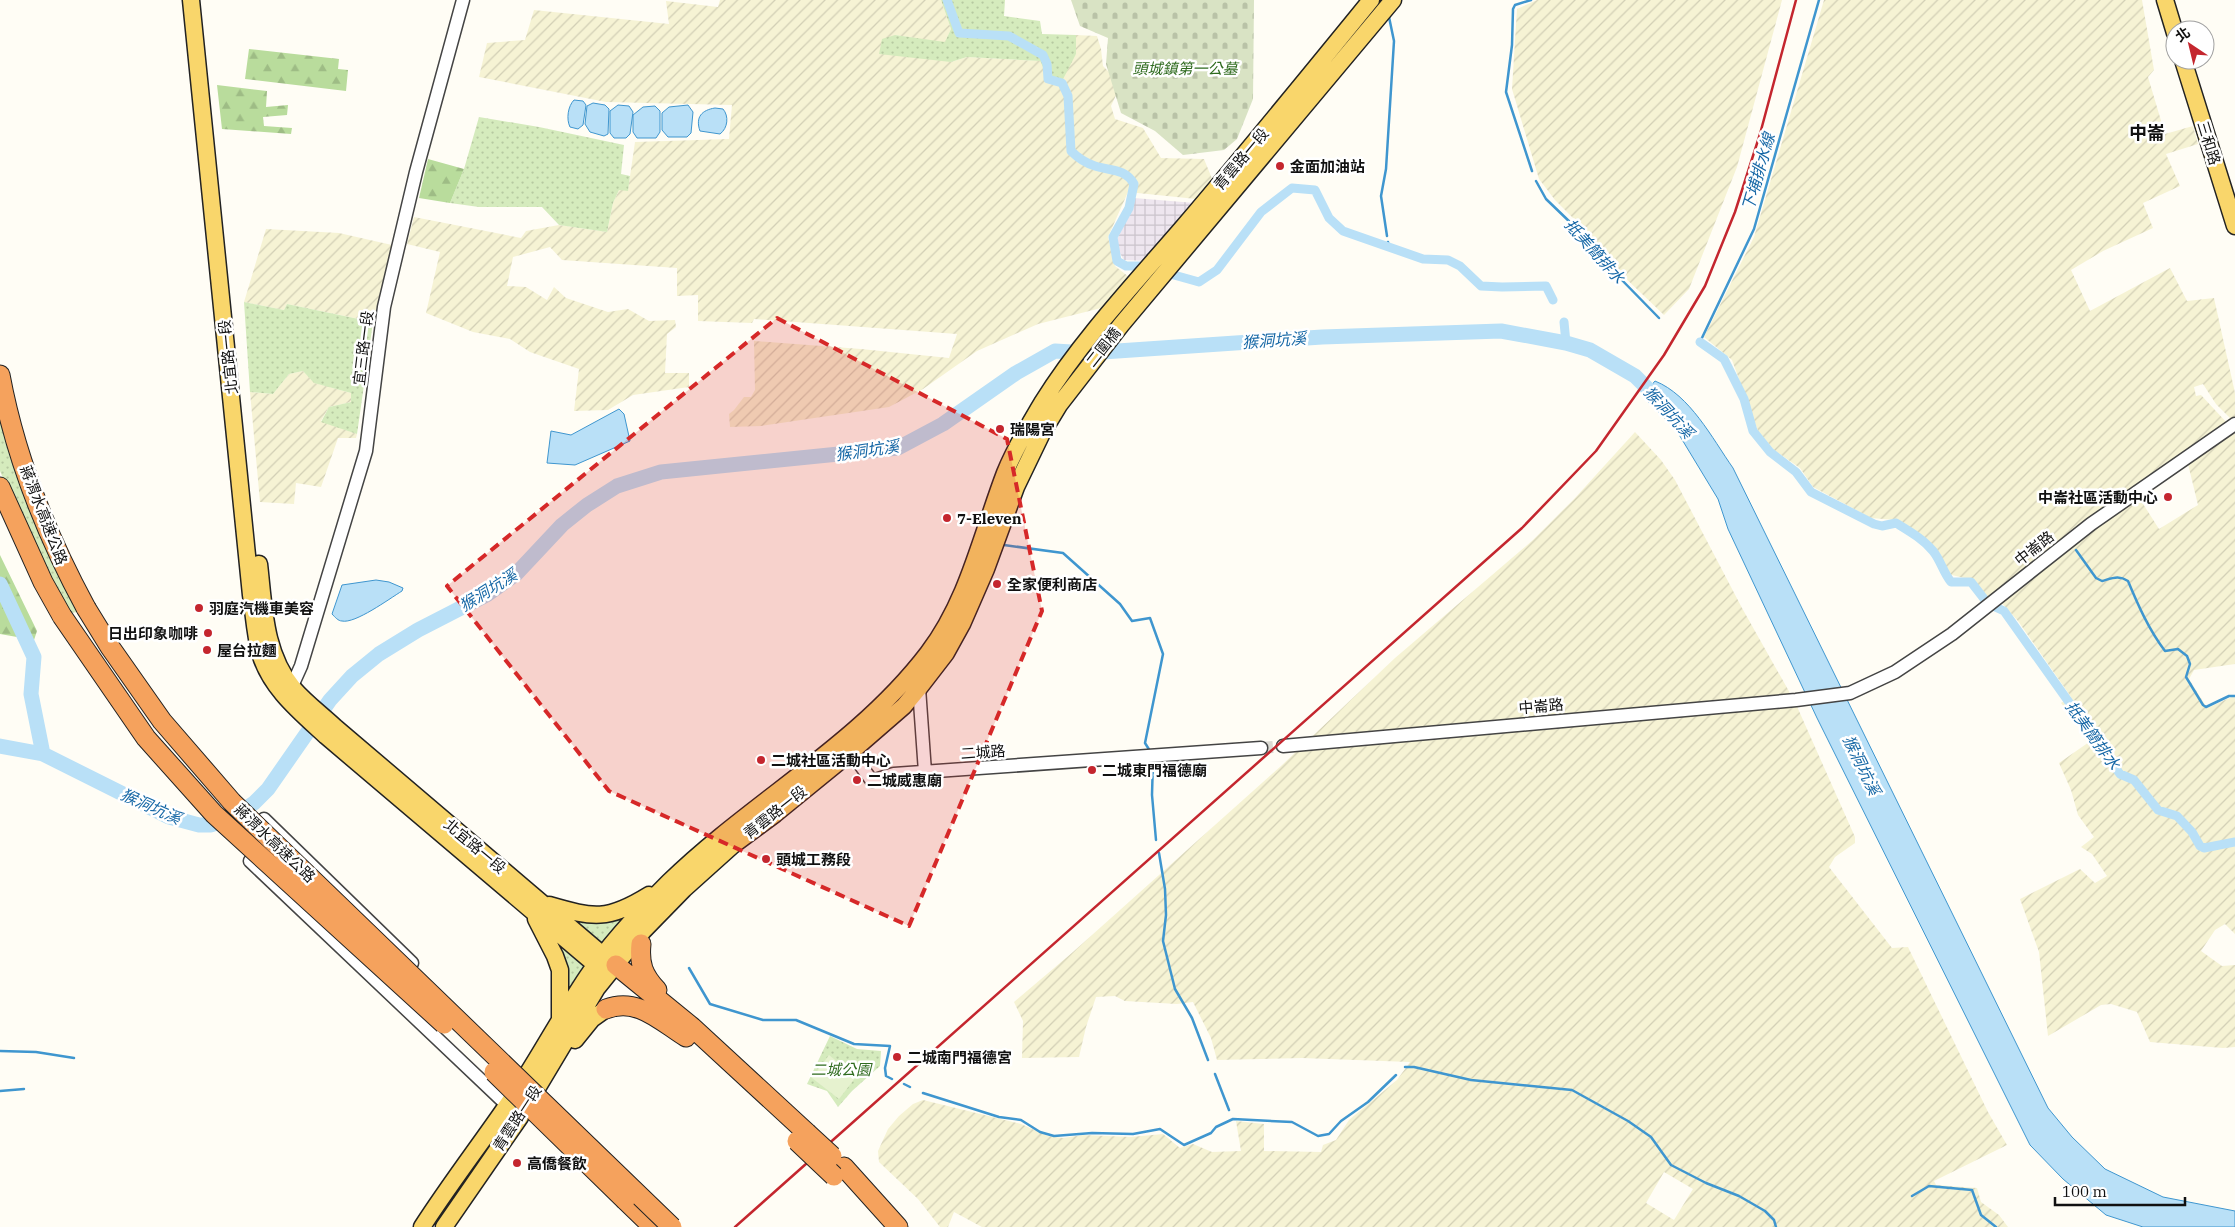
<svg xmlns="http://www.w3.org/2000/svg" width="2235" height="1227" viewBox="0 0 2235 1227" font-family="'IBM Plex Serif','Noto Sans TC',serif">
	<defs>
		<pattern id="industrial-grid" width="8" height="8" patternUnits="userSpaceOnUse" patternTransform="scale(1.25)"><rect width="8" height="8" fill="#eee6ef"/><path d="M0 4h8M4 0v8" fill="none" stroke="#cbc4cc"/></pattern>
		<pattern id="farmland-furrows" width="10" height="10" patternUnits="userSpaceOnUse" patternTransform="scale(1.25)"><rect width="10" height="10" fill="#f6f3d4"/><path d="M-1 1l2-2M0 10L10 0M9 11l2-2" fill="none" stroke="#d2cfb5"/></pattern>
		<pattern id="grass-dots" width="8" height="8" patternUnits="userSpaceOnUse" patternTransform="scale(1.25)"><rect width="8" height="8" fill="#d5ebbd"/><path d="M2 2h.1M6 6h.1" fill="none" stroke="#b6c8a1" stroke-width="1.8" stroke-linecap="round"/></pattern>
		<pattern id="forest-firs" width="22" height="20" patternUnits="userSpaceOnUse" patternTransform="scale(1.25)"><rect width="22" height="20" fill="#b9dc9c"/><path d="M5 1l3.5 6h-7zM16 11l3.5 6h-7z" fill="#9ebc85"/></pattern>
		<pattern id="cemetery-stones" width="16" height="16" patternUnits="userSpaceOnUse" patternTransform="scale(1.25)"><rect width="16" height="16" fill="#d9e3c4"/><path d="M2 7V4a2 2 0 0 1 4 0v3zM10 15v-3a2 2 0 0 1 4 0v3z" fill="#b9c2a7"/></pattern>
	</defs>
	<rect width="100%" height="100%" fill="#fffdf5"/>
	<path fill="url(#industrial-grid)" d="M1134 198 1195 203 1147 261 1124 260 1118 250 1117 240Z"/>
	<path fill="url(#farmland-furrows)" fill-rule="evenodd" d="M720 0H941L951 29 945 43 895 35 951 62 967 57 1040 61 1049 80 1076 54V35L1097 36 1101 49 1103 66 1115 78 1119 89 1111 106 1115 119 1143 128 1161 158 1204 159 1213 181 1196 199 1128 192 1108 237 1115 266 1129 277 1105 307 1038 324 977 351 923 389 889 407 761 426 730 427 729 414 734 410 744 397H751L755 390 754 341 861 349 949 358 957 334 754 319 752 323 698 321V295L677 296V268L562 260 550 247 513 257 507 286 526 287 547 300 554 287 566 298 608 312 628 309 649 321 675 320 676 327 667 334 665 373H689V387L633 395 608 410 574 411 579 369 530 352 510 339 473 332 426 313 440 252 407 244 414 217 521 238 526 231 559 225 607 232 613 203 619 190H628L635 142 729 139 732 105 606 102 479 77 487 43 525 40 534 10 669 24 666 1 718 7Z
		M1537 0H1782L1737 167 1689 289 1664 315 1619 272 1595 240 1555 200 1539 179 1512 89 1517 9Z
		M1824 0H2142L2154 70 2148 77 2165 134 2193 126 2198 144 2166 154 2180 186 2143 203 2153 228 2103 251 2071 270 2090 311 2170 268 2187 301 2214 298 2235 393V417L2231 419 2216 404 2203 384 2194 387 2196 396 2201 395 2228 424 1988 597 1972 580 1948 574 1929 541 1896 520 1871 518 1813 487 1800 468 1774 450 1758 431 1732 360 1704 337 1754 237Z
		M266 229 339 233 392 245 373 322 287 304 284 310 244 302Z
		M303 371 315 383 351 393V402L329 407 321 421 357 434 356 438H338L321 487 296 483 294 504 260 502 250 392 273 394 289 374Z
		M1635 432 1661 460 1675 480 1742 608 1795 702 1855 837V843L1835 857 1829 867 1892 948 1908 947 1988 1112 2007 1145 1934 1181 1936 1185 1977 1188 1981 1202 1999 1215 2008 1227H982L954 1212 948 1227H940L918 1199 879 1162 878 1151 888 1129 899 1116 913 1104 923 1100 1021 1124 1048 1136 1063 1138 1083 1135 1131 1137 1163 1134 1180 1148 1193 1144 1212 1152 1241 1151 1236 1121 1264 1124V1151L1321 1152 1323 1145 1336 1140 1349 1120 1397 1080 1410 1062 1302 1058 1217 1060 1211 1038 1193 1002 1177 1004 1125 1001 1115 996 1096 997 1086 1027 1079 1057 1022 1058 1023 1021 1014 1002 1073 952 1281 766 1395 658 1533 540 1575 498ZM1664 1172 1693 1189 1674 1220 1646 1203Z
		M2235 432V664L2194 670 2189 679 2207 708 2234 696 2235 698V934L2225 924 2215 930 2201 951 2222 966 2235 965V1047L2223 1048 2150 1042 2137 1012 2111 1004 2101 1005 2048 1036 2039 952 2020 899 2080 869 2095 883 2107 876 2092 854 2081 847 2094 837 2078 815 2071 790 2059 763 2092 740 2061 703 2071 697 2018 621 2000 601 2138 496 2159 529 2198 505 2188 464Z"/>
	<path fill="url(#grass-dots)" d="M941 0H1005L1004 16 1040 21 1042 34 1076 35V54L1060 85 1049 80 1040 61 967 57 951 62 879 54 882 39 895 35 945 42 951 29Z
		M479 117 539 127 624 145 621 174 630 176 628 191 619 190 613 203 607 232 559 225 542 207H479L450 203 464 169Z
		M244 302 284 310 287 304 373 322 357 434 321 422 329 407 351 402V393L314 383 303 371 289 374 273 394 250 392Z
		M0 407 80 612 67 613 26 534 0 471Z
		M620 920 623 923 601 948 574 921 592 923Z
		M559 945H561L585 968 573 990 566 992Z
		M830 1036 857 1049 881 1051 880 1066 852 1091 838 1107 827 1091 807 1084Z"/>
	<path fill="url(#forest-firs)" d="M249 49 339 59 338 69 348 70 346 91 245 79Z
		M217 85 267 91 266 107 288 105 287 115 263 117 264 126 292 128 291 134 222 129Z
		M428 159 464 169 450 203 419 198Z
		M0 555 37 631 34 640 0 634Z"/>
	<path fill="url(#cemetery-stones)" d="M1071 0H1254L1253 99 1237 139 1224 150 1183 155 1155 131 1121 113 1106 64 1108 38 1080 26Z"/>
	<path fill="#e6f2cf" d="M829 1055 856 1077 839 1099 812 1078Z"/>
	<path fill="#b9e0f7" stroke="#3f96cf" d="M574 100 583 101 586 105 583 125 578 129 570 127C566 119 568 106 574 100Z
		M593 103 605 105 609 109 608 134 604 136 590 132 585 124 587 106Z
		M618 105 629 106 633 112 630 134 626 138H614L610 133V111Z
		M688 105 693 112 691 133 687 137H668L662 130V113L669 107Z
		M655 106 660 111V132L656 138H637L633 132V115L643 107Z
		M715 108 723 109C729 116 728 128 720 134L700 131C695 117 702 110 715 108Z
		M1655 381C1690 395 1712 438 1733 468L2048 1108 2072 1137 2105 1169 2163 1197 2235 1211V1227H2143L2106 1215 2063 1179 2030 1145 1817 718 1728 529 1718 499 1675 428 1642 396Z
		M619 409 624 414 630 441 575 465 547 463 551 431 571 435Z
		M376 580 389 582 403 588 402 591C389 599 355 624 342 621 338 621 335 617 332 614L342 585Z"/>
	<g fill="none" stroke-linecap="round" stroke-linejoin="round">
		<path stroke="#3f96cf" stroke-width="2.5" d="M1531 0 1515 5 1513 9 1512 45 1506 92 1532 171
			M1536 181 1546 199 1599 250 1616 274 1659 318
			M1387 236 1381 196 1386 169 1394 41 1389 17
			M1388 242 1389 248
			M1700 342 1754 229 1819 0
			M1004 545 1063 553 1120 604 1132 621 1150 618 1163 654 1145 743 1150 751
			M2076 550 2096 578 2102 581C2113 578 2119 575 2128 581 2138 605 2149 630 2165 651L2178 649 2187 656 2190 664 2186 677 2203 705 2206 707 2229 696H2235
			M1153 760 1152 795 1156 840
			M1159 853 1165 889 1166 915 1163 941 1175 989 1192 1018 1208 1060
			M689 968 710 1004 763 1020H796L854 1044 890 1046 885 1068 886 1076 892 1079
			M0 1051 36 1052 74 1058
			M1405 1067H1414L1471 1080 1572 1090 1628 1121 1651 1137 1671 1165 1706 1183 1739 1196 1765 1211 1774 1220 1776 1227
			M1215 1074 1229 1110
			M904 1084 910 1087
			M0 1091 24 1089
			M923 1093 999 1117 1021 1120 1040 1132 1054 1136 1092 1133 1133 1134 1160 1129 1184 1145 1211 1133 1216 1127 1233 1119 1292 1122 1318 1136 1329 1134 1341 1121 1368 1102 1396 1075
			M1912 1196 1929 1186 1972 1190 1981 1215 1996 1227"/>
		<path stroke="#b9e0f7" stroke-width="9" d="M947 0 959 33 1009 36 1043 55 1047 64 1048 79 1062 83 1068 96 1071 151C1078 158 1085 163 1095 166 1110 171 1125 168 1134 184L1129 208 1113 237 1117 261 1126 266H1141
			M1174 275 1199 282 1217 270 1261 212 1292 188 1315 190 1329 218 1343 231 1423 259 1448 260 1460 266 1481 286 1502 287 1546 286 1553 300
			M1564 322 1566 343
			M1700 342 1724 359 1744 399 1753 431 1770 452 1796 472 1811 492 1874 524 1882 526 1896 523C1909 531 1923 539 1933 551 1941 561 1943 572 1951 582H1971L1985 600
			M1993 606 2004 611 2120 774 2134 780 2158 810 2177 816 2192 832 2200 846 2204 848 2235 842"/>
		<path stroke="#b9e0f7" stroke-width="15" d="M0 584 34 657 31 694 43 754
			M0 746 43 754 169 817 199 825H211L233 817 254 803 268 789 330 700 352 676 379 654 418 630 488 594 516 574 562 525 587 505 617 486 661 472 898 448 943 424 1016 373 1055 351 1088 353 1322 337 1501 331 1566 343 1590 350 1635 376 1662 403"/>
		<path stroke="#dbdad3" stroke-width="12" stroke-dasharray="12 6" stroke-linecap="butt" d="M1261 748 1283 746"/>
		<g stroke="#444" stroke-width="15">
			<path id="minor" d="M919 688 925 772
				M287 690 292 686 301 666 366 451 384 307 416 172 463 0
				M849 743 851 752 872 781 894 774 1261 748
				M1283 746 1796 700 1850 693 1895 672 1952 634 2091 524 2235 424
				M264 819 412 963
				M250 861 507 1105"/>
		</g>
		<g stroke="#222" stroke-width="19">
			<path id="major" d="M191 0 251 595C254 614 255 634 260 653 270 688 300 712 326 736L603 971
				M2165 0 2175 33
				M2183 60 2235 226
				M259 564C264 607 264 653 293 688 305 702 321 714 335 727L611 962
				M549 905C594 918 607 921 649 895
				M536 919 555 956 560 970V1019
				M575 1040 592 1019 606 1009
				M422 1227C449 1185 479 1146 508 1104 536 1063 559 1019 587 977 610 943 640 911 669 882 751 802 858 745 928 653 968 601 982 533 1005 473 1015 448 1029 425 1042 403 1082 339 1136 282 1185 225 1248 151 1309 76 1371 0
				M444 1227 520 1117 597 988 643 931 684 889 733 845 775 814 851 752 904 706 919 688 946 653 962 624 986 569 1016 487 1042 433 1059 405 1121 325 1393 0"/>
		</g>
		<g stroke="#222" stroke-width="21">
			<path id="highway" d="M0 375C15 456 47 536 86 608
				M0 487 43 582 62 616
				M641 944C639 964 643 975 657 990
				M616 965 692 1027 807 1133
				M606 1009C638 997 660 1021 686 1037
				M844 1167 898 1227
				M625 1200 653 1227"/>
		</g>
		<use href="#minor" stroke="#fff" stroke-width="12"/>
		<use href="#major" stroke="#f9d66b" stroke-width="16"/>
		<use href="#highway" stroke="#f5a25d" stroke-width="19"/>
		<path stroke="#c4262e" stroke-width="2.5" d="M735 1227 1522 528 1596 451 1664 355 1705 286 1735 212 1760 134 1796 0"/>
		<g stroke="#222" stroke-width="21" stroke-linecap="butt">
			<path id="highway-bridge" d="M86 608 110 647 162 721 232 802 672 1227
				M62 616 146 738 214 814 444 1024
				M494 1072 625 1200
				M807 1133 832 1156
				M797 1141 834 1176"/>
		</g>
		<use href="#highway-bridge" stroke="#f5a25d" stroke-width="19"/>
	</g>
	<path fill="#d62828" fill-opacity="0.2" stroke="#d62828" stroke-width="4" stroke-dasharray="10 6" stroke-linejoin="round" d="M777 318 1007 439 1042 611 909 926 609 791 447 586Z"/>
	<g fill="#c4262e" stroke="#fff" stroke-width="2">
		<circle cx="1280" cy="166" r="5"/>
		<circle cx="1000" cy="429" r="5"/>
		<circle cx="2168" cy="497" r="5"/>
		<circle cx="947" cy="518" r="5"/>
		<circle cx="997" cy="584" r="5"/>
		<circle cx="199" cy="608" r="5"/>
		<circle cx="208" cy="633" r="5"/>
		<circle cx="207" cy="650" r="5"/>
		<circle cx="761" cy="760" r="5"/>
		<circle cx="1092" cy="770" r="5"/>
		<circle cx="857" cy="780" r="5"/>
		<circle cx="766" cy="859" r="5"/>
		<circle cx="897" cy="1057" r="5"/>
		<circle cx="517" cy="1163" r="5"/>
	</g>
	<g text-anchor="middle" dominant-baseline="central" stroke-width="5" stroke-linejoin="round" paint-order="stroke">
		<g font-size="15" font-style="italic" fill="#2f6b1f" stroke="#fff">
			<text x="1185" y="68">頭城鎮第一公墓</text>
			<text x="841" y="1069">二城公園</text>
		</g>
		<g font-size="15" fill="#111" stroke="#fff">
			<text transform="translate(2209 143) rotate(73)">三和路</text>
			<text transform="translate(1241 159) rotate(-50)">青雲路一段</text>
			<text transform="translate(1103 347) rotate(-52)">二圍橋</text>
			<text transform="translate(363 348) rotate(-83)">宜三路一段</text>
			<text transform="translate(228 357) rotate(-96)">北宜路一段</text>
			<text transform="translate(44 515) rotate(69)">蔣渭水高速公路</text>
			<text transform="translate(2034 548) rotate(-38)">中崙路</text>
			<text transform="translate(1541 706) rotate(-5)">中崙路</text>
			<text transform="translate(983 752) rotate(-4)">二城路</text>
			<text transform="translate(775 812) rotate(-38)">青雲路一段</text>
			<text transform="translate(275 843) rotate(44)">蔣渭水高速公路</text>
			<text transform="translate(475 846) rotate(40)">北宜路一段</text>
			<text transform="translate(517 1118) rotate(-57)">青雲路一段</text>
		</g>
		<g font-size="15" font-weight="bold" fill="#111" stroke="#fff" text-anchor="start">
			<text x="1290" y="166">金面加油站</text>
			<text x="1010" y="429">瑞陽宮</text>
			<text x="2158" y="497" text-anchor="end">中崙社區活動中心</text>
			<text x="957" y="518">7-Eleven</text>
			<text x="1007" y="584">全家便利商店</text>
			<text x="209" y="608">羽庭汽機車美容</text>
			<text x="198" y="633" text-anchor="end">日出印象咖啡</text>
			<text x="217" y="650">屋台拉麵</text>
			<text x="771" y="760">二城社區活動中心</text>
			<text x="1102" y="770">二城東門福德廟</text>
			<text x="867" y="780">二城威惠廟</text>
			<text x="776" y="859">頭城工務段</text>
			<text x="907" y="1057">二城南門福德宮</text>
			<text x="527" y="1163">高僑餐飲</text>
		</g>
		<g font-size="16" font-style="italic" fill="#1768a6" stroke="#fff">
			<text transform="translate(1758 172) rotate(-74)">下埔排水線</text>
			<text transform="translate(1595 251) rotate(48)">抵美簡排水</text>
			<text transform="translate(1274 340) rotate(-4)">猴洞坑溪</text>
			<text transform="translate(1669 412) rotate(47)">猴洞坑溪</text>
			<text transform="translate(867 450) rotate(-8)">猴洞坑溪</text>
			<text transform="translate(488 590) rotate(-32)">猴洞坑溪</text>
			<text transform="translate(2093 735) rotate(54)">抵美簡排水</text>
			<text transform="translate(1862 765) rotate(64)">猴洞坑溪</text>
			<text transform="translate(151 806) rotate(24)">猴洞坑溪</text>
		</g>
		<g font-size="18" font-weight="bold" fill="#111" stroke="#fff">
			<text x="2147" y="132">中崙</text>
		</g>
	</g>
	<g transform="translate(2190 45) rotate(325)"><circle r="24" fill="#ffffff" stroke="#a0a0a0"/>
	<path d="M0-4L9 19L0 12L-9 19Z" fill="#c4262e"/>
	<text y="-8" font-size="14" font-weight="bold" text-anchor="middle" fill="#111111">北</text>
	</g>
	<path d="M2055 1197v8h130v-8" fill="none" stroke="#111111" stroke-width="2.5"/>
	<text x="2062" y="1197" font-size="15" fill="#111111" stroke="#ffffff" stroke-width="4" paint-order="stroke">100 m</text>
</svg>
